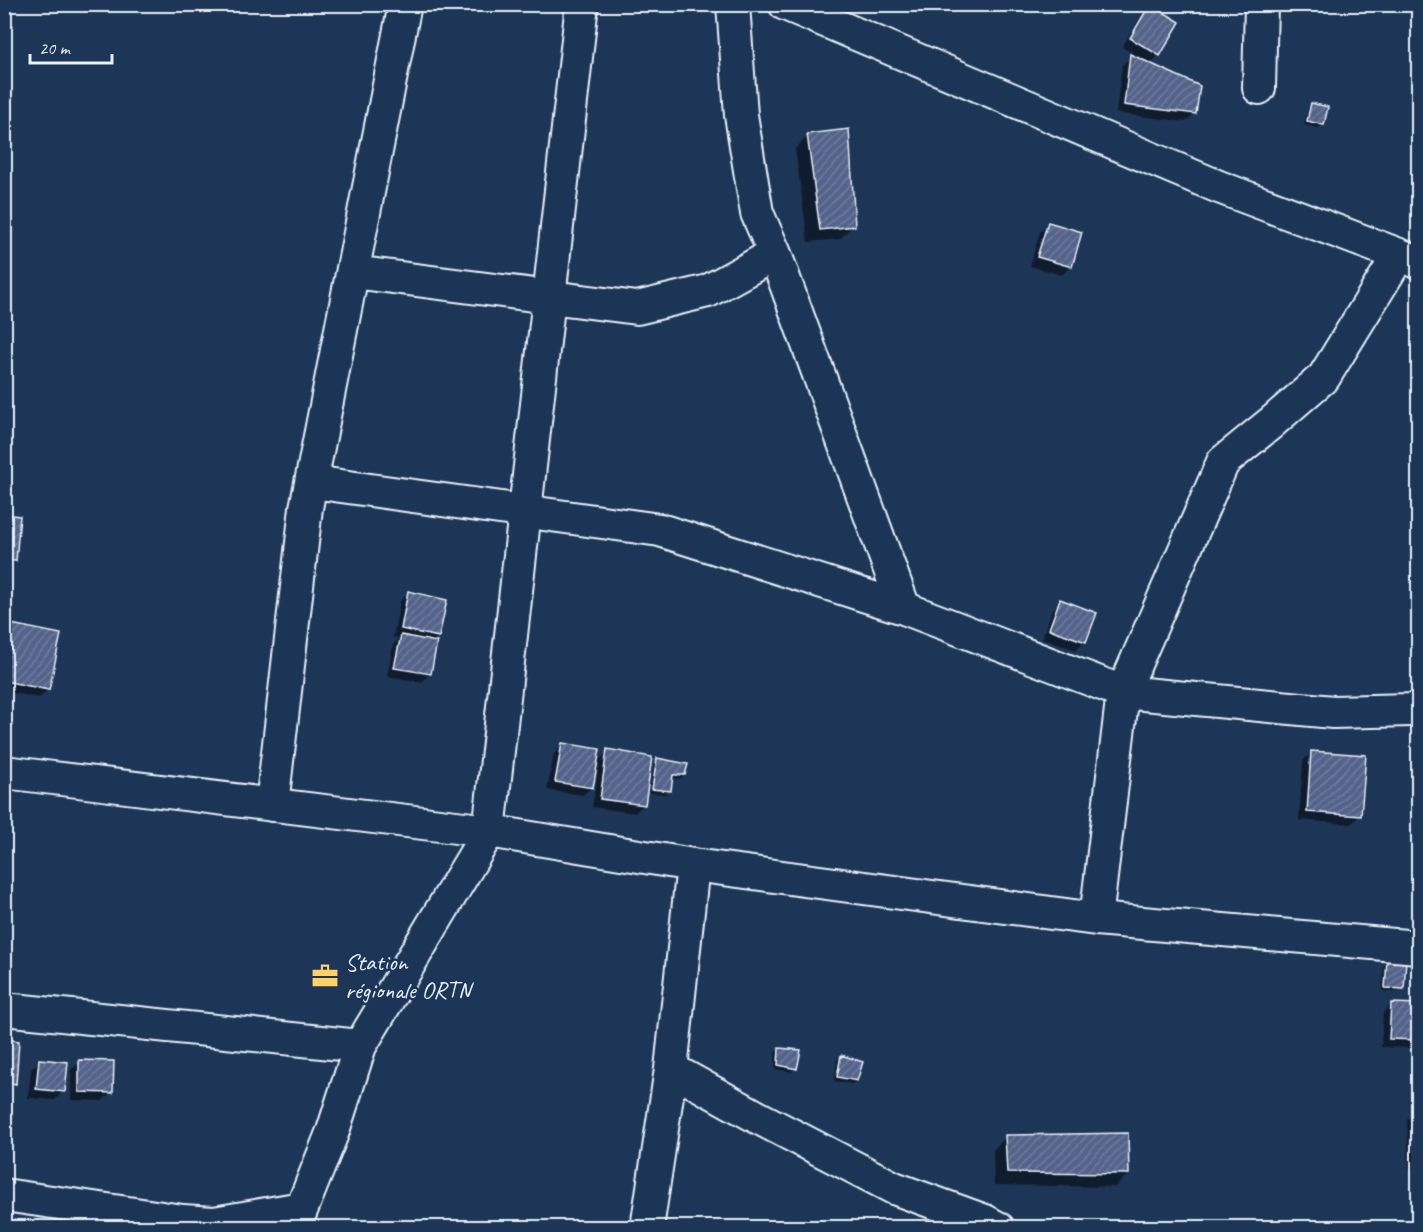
<svg xmlns="http://www.w3.org/2000/svg" width="1423" height="1232" viewBox="0 0 1423 1232" font-family="Caveat,sans-serif">
	<defs>
		<pattern id="building-hatch" width="6" height="6" patternUnits="userSpaceOnUse" patternTransform="scale(1.5)"><rect width="6" height="6" fill="#54648b"/><path d="M-1 1l2-2M0 6l6-6M5 7l2-2" fill="none" stroke="#6d7b9c"/></pattern>
	</defs>
	<rect width="100%" height="100%" fill="#1d3557"/>
	<filter id="ink" filterUnits="userSpaceOnUse"><feTurbulence type="fractalNoise" baseFrequency=".0167" numOctaves="2"/><feDisplacementMap in="SourceGraphic" scale="12" xChannelSelector="R" yChannelSelector="G"/><feConvolveMatrix kernelMatrix="1 2 1 2 8 2 1 2 1" color-interpolation-filters="sRGB"/></filter>
	<g filter="url(#ink)">
		<path fill="#0007" d="M1150 6 1159 55 1149 65 1195 113 1186 122 1116 113 1122 65 1131 56 1143 62 1144 60 1122 47 1142 15Z
			M1312 105 1323 124 1319 128 1304 125 1308 109Z
			M808 136 853 225 840 239 808 242 795 149Z
			M1049 224 1080 233 1070 267 1062 275 1030 266 1040 232Z
			M4 516 14 560 4 570Z
			M408 593 438 636 432 642 430 673 422 682 387 676 393 645 399 638 393 637 400 601Z
			M1061 601 1085 642 1076 650 1042 638 1052 610Z
			M12 625 48 690 39 698 4 691V633Z
			M563 745 596 763 608 751 643 805 635 813 592 807 599 764H596L592 787 583 795 547 790 554 754Z
			M1312 752 1360 815 1351 824 1299 820 1303 761Z
			M658 759 684 775 680 779 671 778 670 790 666 794 649 793 654 763Z
			M1388 961 1402 988 1398 992 1382 991 1384 965Z
			M1391 1004 1418 1005V1044L1414 1048 1381 1047 1383 1013Z
			M4 1041 15 1083 11 1087 4 1086Z
			M779 1049 796 1068 792 1072 775 1069V1053Z
			M841 1056 856 1080 852 1084 834 1081 837 1060Z
			M40 1061 63 1091 55 1100 28 1098 31 1069Z
			M80 1062 111 1093 102 1101 71 1100V1070Z
			M1416 1111H1418V1169L1409 1170 1407 1120Z
			M1006 1137 1128 1174 1115 1187 994 1185 993 1150Z"/>
		<path fill="url(#building-hatch)" stroke="#e8f1f8" stroke-width="1.5" d="M1150 4 1180 22 1160 56 1130 38Z
			M1130 54 1200 86 1196 114 1124 105Z
			M1311 103 1328 107 1324 125 1307 121Z
			M849 129 855 226 820 230 807 134Z
			M1048 222 1082 232 1072 267 1037 257Z
			M4 514 20 516 16 561 4 560Z
			M408 591 447 600 439 637 401 629Z
			M1060 599 1097 613 1086 642 1049 629Z
			M11 624 61 634 49 690 4 681V658Z
			M401 635 437 642 431 674 394 668Z
			M562 743 600 749 593 788 555 782Z
			M607 749 652 757 645 805 600 799Z
			M1311 751 1366 755 1361 816 1307 812Z
			M657 758 688 764 685 775H673L671 791 652 789Z
			M1387 959 1406 960 1404 989 1385 988Z
			M1391 1003 1418 1004V1040L1389 1039Z
			M4 1039 19 1041 16 1084 4 1082Z
			M779 1048 801 1050 797 1069 778 1065Z
			M841 1055 863 1062 857 1081 837 1077Z
			M39 1059 68 1062 65 1092 36 1089Z
			M79 1060 114 1061 113 1093 79 1092Z
			M1415 1110H1418V1162H1417Z
			M1128 1133 1129 1174 1007 1173 1005 1135Z"/>
		<g fill="none" stroke-linecap="round" stroke-linejoin="round">
			<g stroke="#e8f1f8" stroke-width="36">
				<path id="minor" d="M733 4 741 115 757 213 775 254 904 608
					M785 4 1219 187 1418 262
					M1259 88 1261 4
					M353 272 637 308 708 291 775 254
					M312 482 660 530 904 608 1123 692 1333 712 1411 710 1418 709
					M4 772 489 831 693 865 1096 919 1418 947
					M272 805 306 508 405 4
					M1096 919 1123 692 1223 462 1271 423 1324 377 1399 255
					M4 1009 360 1046
					M671 1069 759 1118 894 1188 985 1221 998 1228
					M4 1195 183 1221 214 1223 302 1208
					M294 1228 333 1131 360 1046 489 831 582 4
					M647 1228 671 1069 693 865"/>
			</g>
			<use href="#minor" stroke="#1d3557" stroke-width="32"/>
		</g>
	</g>
	<defs>
		<g id="office-bare" transform="scale(2.07)"><path d="M-6-3h4V-5.5h4V-3h4V5H-6ZM-1-4.5V-3h2v-1.5ZM-6 0V1H6V0Z" fill="#ffd166" stroke="#1d3557" stroke-width="2.5" paint-order="stroke"/></g>
	</defs>
	<g fill-rule="evenodd">
		<use href="#office-bare" x="325" y="976"/>
	</g>
	<g text-anchor="middle" dominant-baseline="central" stroke-width="5" stroke-linejoin="round" paint-order="stroke">
		<g font-size="24" fill="#e8f1f8" stroke="#1d3557" text-anchor="start">
			<text x="345" y="962">Station<tspan x="345" dy="28">régionale ORTN</tspan></text>
		</g>
	</g>
	<rect width="1423" height="1232" fill="none" stroke="#1d3557" stroke-width="24"/>
	<rect x="12" y="12" width="1399" height="1208" fill="none" stroke="#e8f1f8" stroke-width="2" filter="url(#ink)"/>
	<path d="M30 54v9h82v-9" fill="none" stroke="#e8f1f8" stroke-width="3"/>
	<text x="39" y="54" font-size="18" fill="#e8f1f8" stroke="#1d3557" stroke-width="4.5" paint-order="stroke">20 m</text>
</svg>
